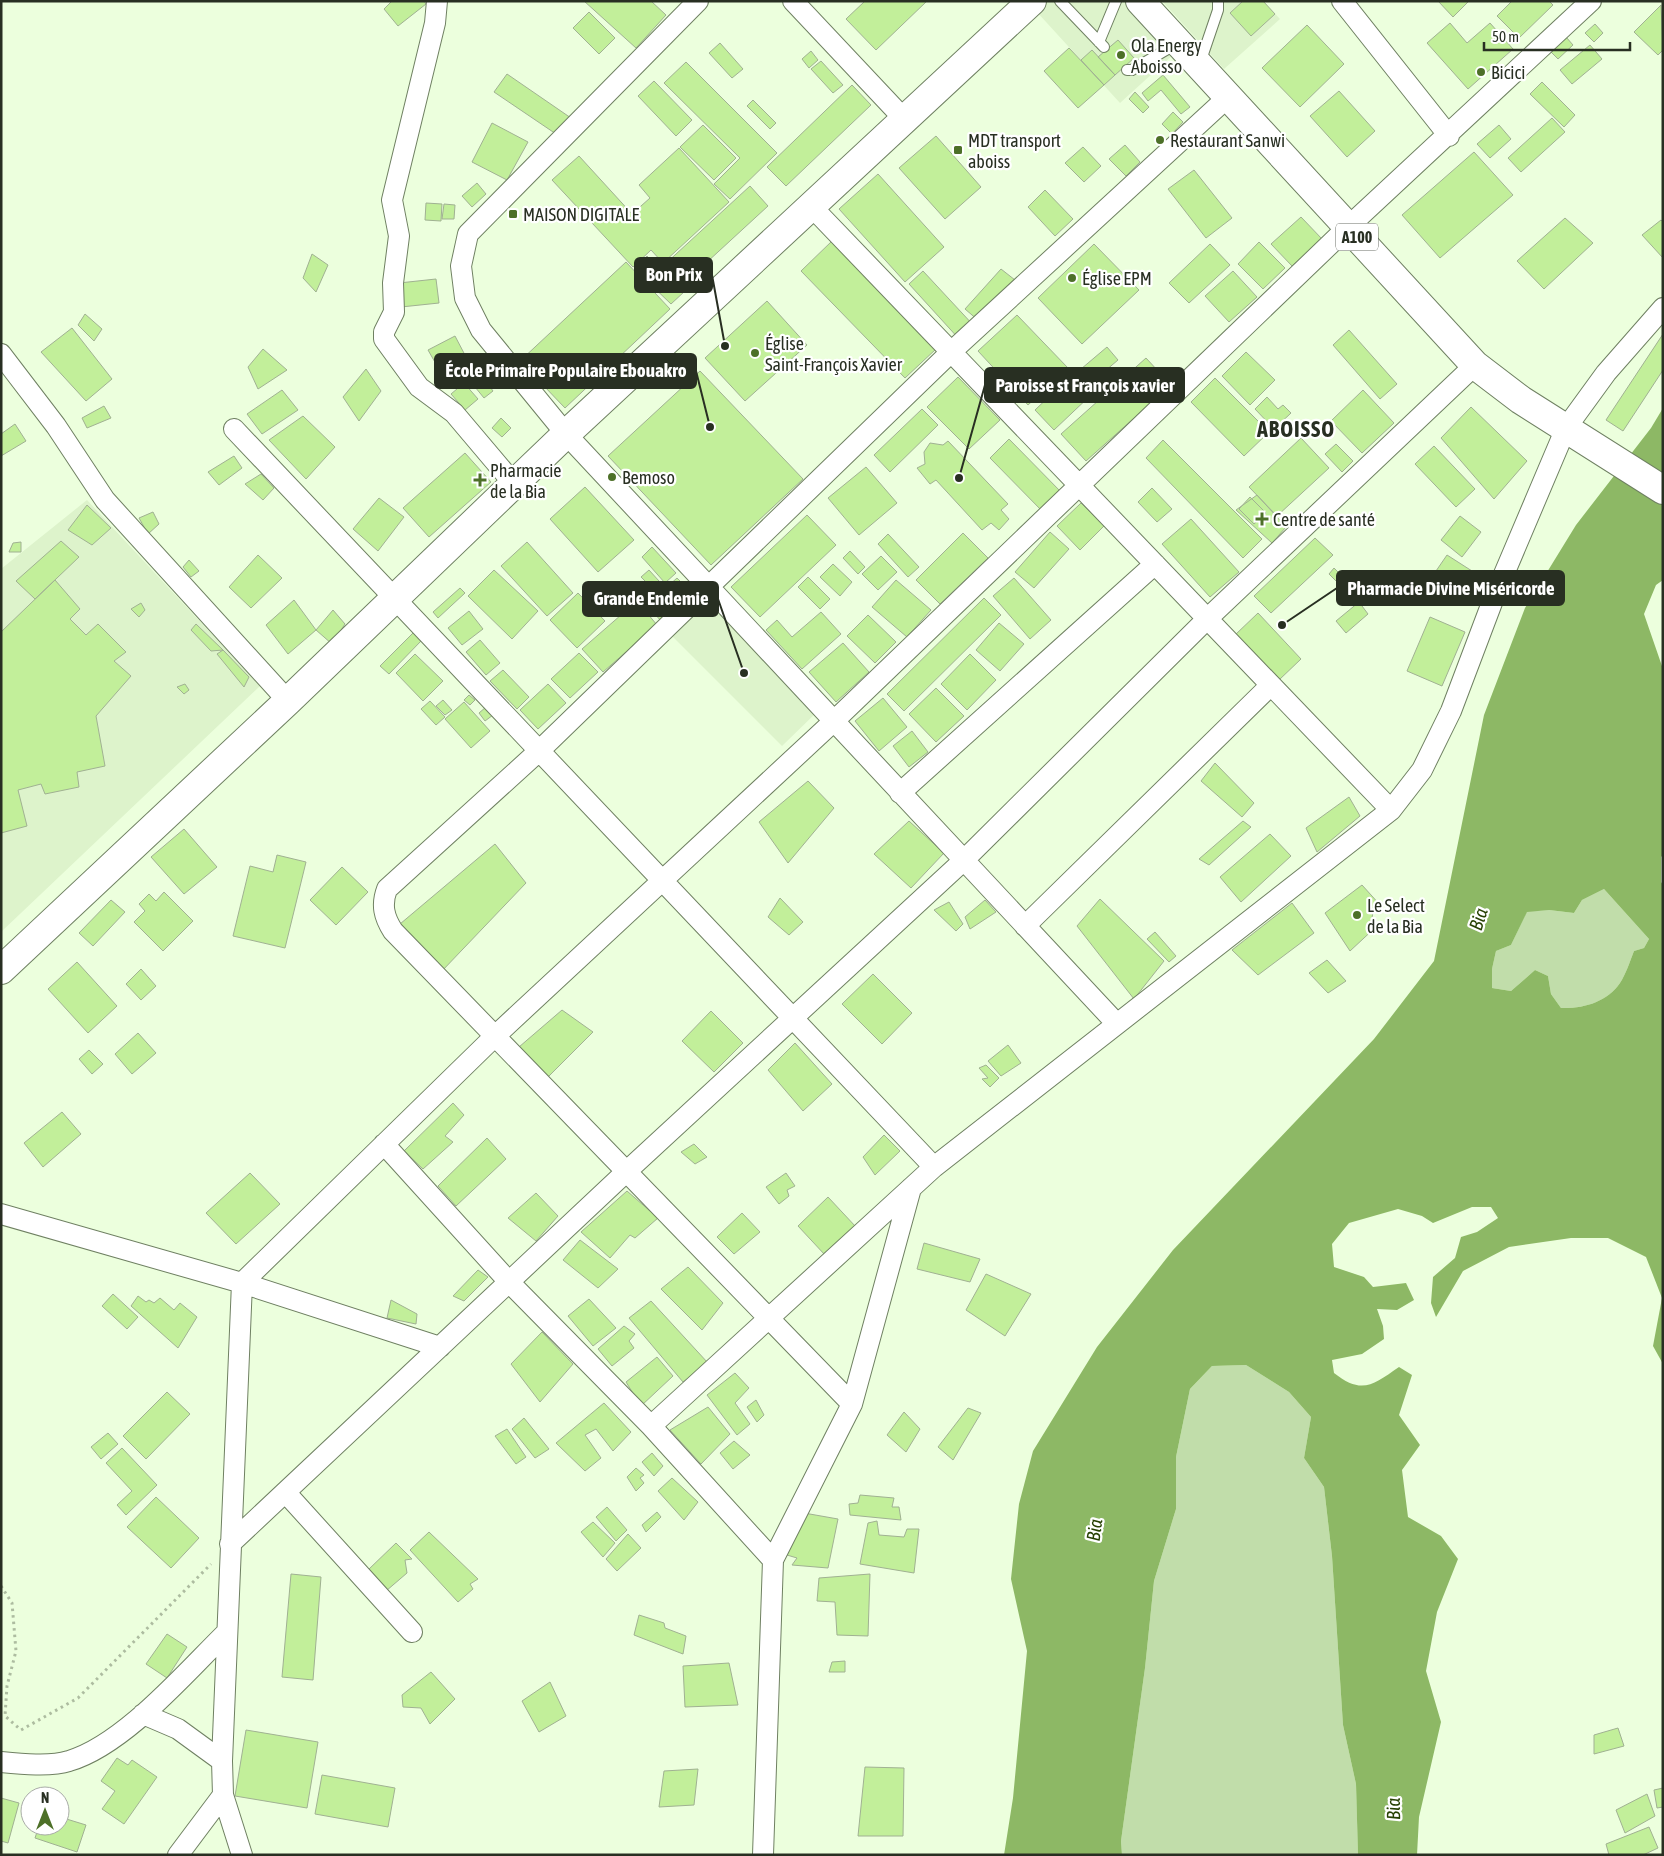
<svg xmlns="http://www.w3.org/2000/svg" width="1664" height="1856" viewBox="0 0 1664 1856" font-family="'Asap Condensed',sans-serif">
	<rect width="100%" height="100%" fill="#ecffdd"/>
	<path fill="#ddf3cb" d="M1047 1H1127L1175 53 1120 103 1036 11Z
		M1162 1H1263L1280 19 1224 69Z
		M87 500 260 686 1 932V569Z
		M707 600 818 711 782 746 671 635Z"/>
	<path fill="#c1ddaa" d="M1604 889 1649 939 1644 948 1634 951C1630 961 1626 974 1620 983 1607 1002 1583 1009 1561 1008L1551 994 1548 976 1535 970 1511 991 1492 988V969L1496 951 1511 945 1527 911 1549 910 1574 913 1582 900Z
		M1246 1365 1289 1392 1311 1417 1304 1458 1324 1487 1332 1556 1343 1725 1356 1784 1358 1855H1122L1121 1841 1145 1668 1154 1581 1176 1509V1457L1190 1389 1212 1366Z"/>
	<path fill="#8db865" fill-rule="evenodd" d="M1663 408V580L1656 585 1644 614 1663 669V855L1661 857V882L1663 885V1364L1653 1346 1662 1298 1646 1257 1608 1238H1571L1509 1247 1463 1271 1436 1317 1431 1303 1433 1277 1455 1258 1461 1237 1477 1232 1498 1218 1491 1207H1472L1433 1223 1422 1216 1398 1209 1349 1223 1332 1244 1334 1267 1364 1277 1373 1287 1406 1283 1414 1300 1397 1310 1377 1309 1383 1326 1384 1339 1362 1354 1332 1360 1334 1373C1362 1395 1373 1385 1399 1367L1412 1375 1399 1415 1420 1445 1402 1470 1408 1517 1441 1536 1458 1559 1437 1612 1426 1671 1441 1722 1419 1817 1417 1855H1358L1356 1784 1343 1725 1332 1556 1324 1487 1304 1458 1311 1417 1289 1392 1246 1365 1212 1366 1190 1389 1176 1457V1509L1154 1581 1145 1668 1121 1841 1122 1855H1004L1013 1798 1027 1651 1011 1579 1019 1504 1033 1451 1097 1347 1173 1250 1374 1039 1434 961 1484 715 1525 608 1576 525 1651 428ZM1604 889 1649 939 1644 948 1634 951C1630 961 1626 974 1620 983 1607 1002 1583 1009 1561 1008L1551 994 1548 976 1535 970 1511 991 1492 988V969L1496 951 1511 945 1527 912 1549 910 1574 913 1582 900Z"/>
	<path fill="#c2ef9a" stroke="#a0b192" d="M392 1H424L426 4 398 26 384 9Z
		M584 1H651L666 15 636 48Z
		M865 1H927L876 50 846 19Z
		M1243 1H1263L1275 14 1251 36 1230 13Z
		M1438 1H1469L1453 17Z
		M1512 1H1549L1553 5 1519 38 1497 16Z
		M1661 5 1663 50 1658 55 1634 32Z
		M589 12 615 38 599 54 573 28Z
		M1450 23 1467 43 1490 23 1513 49 1468 89 1427 43Z
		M1595 24 1603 33 1594 42 1585 33Z
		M1307 25 1344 64 1300 107 1262 68Z
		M1566 37 1573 45 1558 59 1550 51Z
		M1118 40 1134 58 1115 75 1098 57Z
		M720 43 743 69 732 78 709 53Z
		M1590 45 1602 59 1572 84 1560 70Z
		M1069 48 1104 85 1078 108 1044 71Z
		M1092 50 1115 75 1104 85 1081 60Z
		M811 51 818 60 809 68 802 59Z
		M821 61 843 85 833 93 811 69Z
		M686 62 777 153 730 199 714 184 740 158 664 83Z
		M507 74 571 118 559 136 494 92Z
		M1163 75 1190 107 1181 114 1161 90 1148 101 1142 93Z
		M654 81 692 120 676 136 638 96Z
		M1542 82 1575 115 1564 127 1530 94Z
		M852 85 871 105 786 186 767 167Z
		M1339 91 1375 131 1347 157 1310 116Z
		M1135 92 1149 107 1143 113 1129 99Z
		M753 100 776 123 770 129 747 106Z
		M1173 112 1183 122 1172 134 1162 124Z
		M1552 118 1565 132 1521 172 1508 158Z
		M492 123 528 142 507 180 472 162Z
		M703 125 736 158 714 180 680 147Z
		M1499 125 1511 139 1490 158 1477 144Z
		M936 136 981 187 945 219 899 168Z
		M1125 145 1140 162 1126 176 1109 159Z
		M1083 147 1101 166 1084 182 1065 163Z
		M679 148 729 202 663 263 651 250 633 267 552 180 579 156 632 214 650 198 639 185Z
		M1474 152 1513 195 1440 258 1402 215Z
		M1194 170 1232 218 1206 238 1168 189Z
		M878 174 944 247 905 282 839 209Z
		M477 183 486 194 472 207 462 196Z
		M750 186 768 206 681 286 663 266Z
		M1045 190 1073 219 1055 236 1028 207Z
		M426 203 442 204 441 221 425 220Z
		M444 204 455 205 454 219H442Z
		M1301 217 1322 239 1292 266 1271 244Z
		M1565 218 1593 243 1544 289 1517 261Z
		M1661 220 1663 222V258L1642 235Z
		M832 241 936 349 905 378 801 271Z
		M1259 242 1285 268 1263 289 1238 264Z
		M1094 244 1139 290 1082 344 1038 298Z
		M1210 244 1230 265 1189 303 1169 283Z
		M312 254 328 265 316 292 303 278Z
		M647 256 657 266 644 279 635 269Z
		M626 262 670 309 565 408 520 361Z
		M660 267 685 291 671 304 646 280Z
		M1001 269 1015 280 979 321 965 309Z
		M923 271 975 327 960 340 909 284Z
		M1233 271 1257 297 1229 322 1205 296Z
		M436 279 439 303 401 307 399 283Z
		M767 301 807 345 745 401 705 358Z
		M85 314 102 329 94 341 78 325Z
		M1017 315 1068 368 1028 405 978 351Z
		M72 328 112 379 86 401 41 352Z
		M1349 330 1397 384 1380 399 1333 345Z
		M1663 334V370L1623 431 1606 420Z
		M455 336 466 357 440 371 428 350Z
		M1107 347 1118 360 1092 382 1081 369Z
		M263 349 287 370 258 389 248 367Z
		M1246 352 1275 380 1250 405 1222 376Z
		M1146 358 1171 385 1086 461 1061 434Z
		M366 369 381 391 359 421 343 397Z
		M700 371 803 479 711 565 608 456Z
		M1073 374 1092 394 1054 430 1035 410Z
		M958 377 1000 420 969 449 927 407Z
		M1215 378 1269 432 1244 456 1191 402Z
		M485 380 493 391 484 398 475 387Z
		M464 383 478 399 465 410 451 394Z
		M282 390 298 410 262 434 247 414Z
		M1363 390 1394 423 1362 453 1331 421Z
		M1267 397 1278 409 1283 405 1291 413 1274 429 1255 409Z
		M104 406 111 418 87 428 82 418Z
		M1471 407 1527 461 1494 499 1441 438Z
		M922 409 938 425 890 472 874 455Z
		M303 416 335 447 306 479 269 440Z
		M501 418 511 428 502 437 492 428Z
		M15 424 26 441 1 456V434Z
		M1301 438 1329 468 1277 516 1249 487Z
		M1009 439 1062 493 1043 512 990 458Z
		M1163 440 1262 539 1243 558 1146 458Z
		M948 441 1008 504 1001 510 1009 519 999 530 991 523 982 530 936 480 930 484 917 468 925 464 924 452 930 443 943 445Z
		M1336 444 1353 461 1342 472 1325 454Z
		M1434 446 1475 489 1456 507 1415 464Z
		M465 453 491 482 429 537 403 508Z
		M234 456 242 468 219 485 208 472Z
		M866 467 897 503 859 535 828 498Z
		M261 474 274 488 263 500 245 484Z
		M585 487 634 540 598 572 550 519Z
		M1152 488 1172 509 1157 522 1138 502Z
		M1257 495 1286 527 1272 543 1236 510Z
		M1250 497 1266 513 1254 524 1239 509Z
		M379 498 404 517 378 551 353 529Z
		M1081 503 1104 526 1080 550 1057 526Z
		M87 505 111 528 92 545 68 530Z
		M153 512 159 524 148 534 139 518Z
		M807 515 836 545 760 617 731 587Z
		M1460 516 1481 532 1462 557 1441 540Z
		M1191 519 1239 572 1210 597 1162 544Z
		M1050 532 1069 549 1034 588 1015 572Z
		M963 533 988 558 940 604 916 580Z
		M888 534 919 567 908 577 878 544Z
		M1315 538 1333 555 1271 613 1254 596Z
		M61 541 79 557 35 599 16 581Z
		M21 542V552H9L13 543Z
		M527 542 573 593 547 616 501 566Z
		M652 547 676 573 665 583 642 557Z
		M850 551 865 567 858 574 843 558Z
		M258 555 282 578 251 608 229 587Z
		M1447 555 1472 571 1450 603 1425 587Z
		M881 556 897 572 878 590 862 574Z
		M189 560 199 571 191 577 183 567Z
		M833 564 852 582 840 596 820 577Z
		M1334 568 1348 582 1343 588 1329 574Z
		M494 570 538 611 512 639 468 596Z
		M649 570 659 581 652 588 641 577Z
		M808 577 830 599 820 609 798 587Z
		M677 578 692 593 661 621 647 605Z
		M1014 578 1051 620 1030 639 993 596Z
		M55 580 80 609 70 619 86 635 98 624 126 652 114 661 131 676 96 716 105 766 77 772 79 787 45 794 41 784 18 790 27 826 1 833V632Z
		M896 580 931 610 907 637 872 607Z
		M460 588 465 593 438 618 433 612Z
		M578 593 605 621 577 648 550 620Z
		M984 598 1001 615 904 711 887 694Z
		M294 600 316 630 288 654 266 625Z
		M637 601 657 625 603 672 582 649Z
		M1359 602 1368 614 1346 633 1336 621Z
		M141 603 145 610 139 617 131 609Z
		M333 610 345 624 332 644 316 630Z
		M469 611 483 629 462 645 448 628Z
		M821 612 841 634 802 669 766 630 777 620 792 637Z
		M1258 613 1301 659 1279 680 1235 635Z
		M868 615 896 642 875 663 847 636Z
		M1430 617 1465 632 1442 686 1407 671Z
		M999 623 1024 644 1000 671 976 650Z
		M196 624 223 650 211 651 191 630Z
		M413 633 421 641 389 674 380 666Z
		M480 640 500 663 486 675 466 652Z
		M843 643 869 672 836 702 809 672Z
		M223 650 249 677 244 687 217 654Z
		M579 653 598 672 570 698 551 679Z
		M415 654 443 681 423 701 396 673Z
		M970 654 996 680 967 710 941 684Z
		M503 670 529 697 517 709 490 681Z
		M185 684 189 690 184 694 177 687Z
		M548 684 566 703 538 729 520 710Z
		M936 688 964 716 936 742 909 714Z
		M469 695 475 700 470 705 464 700Z
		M883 698 907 727 879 751 855 721Z
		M443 700 452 710 445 715 436 706Z
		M430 701 445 717 436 725 421 709Z
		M464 702 490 731 471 748 445 719Z
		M486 707 493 715 485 721 479 713Z
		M912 731 928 752 909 767 893 746Z
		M1215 763 1254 803 1242 817 1201 781Z
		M808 781 834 808 788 863 759 822Z
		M1349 797 1360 816 1317 852 1306 828Z
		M909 821 944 853 911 888 874 854Z
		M1243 821 1251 827 1209 865 1199 859Z
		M184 829 217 867 184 894 151 857Z
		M1270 834 1291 856 1241 902 1220 877Z
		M495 844 526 883 441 972 400 924Z
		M277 855 306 862 285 948 233 936 250 866 273 872Z
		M342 867 368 892 336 925 310 900Z
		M1362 885 1381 906 1373 912 1372 918 1378 925 1350 951 1325 913Z
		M164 892 193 921 163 951 134 922 145 911 139 904 149 894 156 901Z
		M780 898 803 922 789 935 768 917Z
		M1100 899 1164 961 1134 999 1077 926Z
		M111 900 125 912 93 946 79 933Z
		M985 900 996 912 970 929 965 917Z
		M949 902 963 924 956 931 934 910Z
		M1292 903 1314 933 1258 975 1232 950Z
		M1155 932 1176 956 1169 962 1147 939Z
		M1327 960 1346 981 1328 993 1309 973Z
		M77 962 117 1006 88 1033 48 989Z
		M141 969 156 986 141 1000 126 984Z
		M873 974 912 1013 882 1044 842 1004Z
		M562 1010 593 1032 548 1077 519 1047Z
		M711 1011 743 1043 714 1072 682 1041Z
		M138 1033 156 1053 132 1074 115 1054Z
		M795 1043 832 1084 803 1111 768 1070Z
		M1008 1045 1021 1063 1001 1076 988 1061Z
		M89 1050 103 1064 92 1074 79 1059Z
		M986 1065 999 1078 990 1087 982 1079 988 1078 979 1068Z
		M453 1103 464 1115 445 1136 453 1142 423 1169 404 1151Z
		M62 1112 81 1134 43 1167 24 1143Z
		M884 1135 900 1151 875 1175 863 1157Z
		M487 1138 506 1159 456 1206 438 1186Z
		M694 1144 707 1157 695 1164 681 1152Z
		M250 1173 280 1204 236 1244 206 1213Z
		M786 1173 795 1186 787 1190 789 1196 779 1204 766 1187Z
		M627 1191 658 1218 635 1238 630 1235 610 1258 581 1232Z
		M536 1193 558 1216 536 1241 508 1218Z
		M828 1197 856 1227 825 1255 798 1226Z
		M742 1213 760 1232 734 1254 717 1237Z
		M580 1240 618 1269 598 1288 563 1260Z
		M924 1243 980 1259 970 1282 917 1269Z
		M688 1267 723 1303 702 1330 661 1289Z
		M478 1270 488 1277 464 1301 453 1296Z
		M986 1274 1031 1294 1005 1336 966 1310Z
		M113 1294 138 1317 127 1329 102 1306Z
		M138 1296 146 1302 149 1300 154 1303 160 1298 174 1310 180 1303 197 1317 178 1348 131 1306Z
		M589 1299 616 1328 593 1346 568 1316Z
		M391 1300 417 1314 416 1324 387 1318Z
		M651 1301 708 1363 683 1382 629 1318Z
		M624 1326 635 1334 629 1341 634 1348 612 1366 598 1349Z
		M542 1332 573 1364 540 1402 511 1364Z
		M657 1357 673 1376 641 1406 626 1382Z
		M735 1373 749 1388 735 1403 750 1424 737 1435 707 1395Z
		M167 1392 190 1414 146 1459 123 1436Z
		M756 1400 764 1415 757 1422 747 1407Z
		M604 1403 631 1432 613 1451 596 1429 585 1435 601 1458 585 1471 556 1443Z
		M708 1407 730 1434 701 1464 670 1430Z
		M968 1408 981 1413 953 1460 938 1447Z
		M904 1412 920 1429 906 1452 887 1435Z
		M524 1418 549 1449 535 1458 512 1429Z
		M507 1429 526 1457 516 1464 495 1436Z
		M108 1433 118 1444 101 1459 91 1447Z
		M734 1441 750 1455 733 1469 720 1453Z
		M122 1448 157 1485 126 1515 117 1505 132 1491 106 1463Z
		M652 1453 663 1466 654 1476 642 1462Z
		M636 1468 644 1475 640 1478 644 1483 636 1491 627 1477Z
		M672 1478 698 1502 684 1520 658 1491Z
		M860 1495 894 1498 892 1507H899L901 1520 850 1515 849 1504 858 1503Z
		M156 1497 199 1538 171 1568 127 1527Z
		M607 1507 627 1530 616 1541 596 1517Z
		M657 1512 661 1517 646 1532 642 1525Z
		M804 1513 838 1519 828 1568 792 1565 797 1558 787 1555Z
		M877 1521 879 1535 904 1537 907 1529H919L914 1573 860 1564 868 1523Z
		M593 1522 615 1543 603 1557 581 1532Z
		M429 1532 478 1579 470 1584 473 1589 458 1602 410 1550Z
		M628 1534 641 1548 617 1571 606 1559Z
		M396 1543 412 1559 405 1560 407 1573 386 1591 368 1570Z
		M291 1574 321 1577 313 1680 282 1677Z
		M870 1574 868 1636 837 1635 835 1602 817 1601 819 1578Z
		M639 1615 664 1623 665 1628 686 1636 683 1654 634 1635Z
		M167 1634 187 1647 167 1678 146 1664Z
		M845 1661V1672H829L832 1662Z
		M729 1663 738 1705 685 1707 683 1666Z
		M431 1672 455 1699 430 1724 421 1708 403 1707 402 1695Z
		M550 1682 566 1716 539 1732 522 1701Z
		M1618 1728 1624 1746 1594 1754V1735Z
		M246 1730 318 1742 307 1808 235 1796Z
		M117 1758 128 1765 132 1760 157 1777 124 1824 102 1809 115 1791 101 1781Z
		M865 1767 904 1768 903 1836H858Z
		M698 1769 694 1805 659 1807 664 1771Z
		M322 1775 395 1788 388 1827 315 1814Z
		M1663 1788V1807L1657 1808 1654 1790Z
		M1647 1794 1655 1816 1625 1833 1616 1810Z
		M1 1798 19 1803 8 1843 1 1841Z
		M60 1817 86 1825 77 1852 35 1838 39 1826H60Z
		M1649 1827 1658 1848 1643 1855H1609L1606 1844Z"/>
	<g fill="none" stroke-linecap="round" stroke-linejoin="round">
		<g stroke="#6f8062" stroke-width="12">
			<path id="lane" d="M1060 1 1104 47
				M1099 42 1116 1
				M1200 63 1218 10V1
				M1127 70H1132L1176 44"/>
		</g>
		<g stroke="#6f8062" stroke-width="22">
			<path id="street" d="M437 1 435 23 392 200 399 236 393 283 394 312 384 332V339L419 387 454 413 514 484
				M698 1 468 234 461 266 465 298 481 330 566 434 1117 1024
				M793 1 905 120
				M1342 1 1449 136
				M812 207 1391 810
				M1 354 56 426 105 500 288 701
				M234 429 934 1167
				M900 793 1155 564
				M1025 926 1271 685
				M384 1144 510 1283 651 1426 773 1560
				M1 1214 242 1283 440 1347
				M852 1404 393 931C384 917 381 905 387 889L539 751 951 352 1228 97
				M651 1426 934 1167 1391 810 1422 770 1451 711 1493 600 1566 428 1606 373 1663 308
				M286 1493 412 1632
				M230 1544 627 1171 963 861 1207 619 1475 365
				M143 1714 178 1729 222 1761
				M1 1762C21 1764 51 1767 69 1761 124 1745 186 1672 227 1632
				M178 1855 223 1795
				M242 1855 223 1795 222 1761 242 1283 494 1037 834 721 1348 227 1591 1
				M763 1855 773 1560 852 1404 911 1188"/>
		</g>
		<g stroke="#6f8062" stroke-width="30">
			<path id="secondary" d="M1 970 288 701 566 434 1032 1"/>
		</g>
		<g stroke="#6f8062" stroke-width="30">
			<path id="highway" d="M1140 1 1475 365 1521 400 1663 490"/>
		</g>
		<path stroke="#adbca0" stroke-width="3" stroke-dasharray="2.5 4" stroke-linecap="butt" d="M1 1586 12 1603 16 1651 7 1686 5 1716 21 1730 78 1698 211 1564"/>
		<use href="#lane" stroke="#fff" stroke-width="10"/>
		<use href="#street" stroke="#fff" stroke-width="20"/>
		<use href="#secondary" stroke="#fff" stroke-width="28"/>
		<use href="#highway" stroke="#fff" stroke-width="28"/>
	</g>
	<g fill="#4d7028" stroke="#fff" stroke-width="2">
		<circle cx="1121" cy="55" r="5"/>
		<circle cx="1481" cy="72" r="5"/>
		<circle cx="1160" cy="140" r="5"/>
		<rect x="953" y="145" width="10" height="10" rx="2.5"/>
		<rect x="508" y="209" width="10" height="10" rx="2.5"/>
		<circle cx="1072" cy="278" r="5"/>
		<circle cx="755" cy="353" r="5"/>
		<circle cx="612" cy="477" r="5"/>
		<path d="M477.5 472.5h5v5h5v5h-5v5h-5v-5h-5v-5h5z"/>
		<path d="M1259.5 511.5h5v5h5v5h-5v5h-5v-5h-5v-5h5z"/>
		<circle cx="1357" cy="915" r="5"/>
	</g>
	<g text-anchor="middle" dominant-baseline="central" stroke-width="4.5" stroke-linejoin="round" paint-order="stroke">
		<rect fill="#fff" stroke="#686d64" stroke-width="1" x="1336" y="223.5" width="42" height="27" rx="4"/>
		<g font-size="16" font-weight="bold" fill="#282f22">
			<text x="1357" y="237">A100</text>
		</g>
		<g font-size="18" fill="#282f22" stroke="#fff" text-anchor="start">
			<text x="1131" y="45">Ola Energy<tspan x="1131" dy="21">Aboisso</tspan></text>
			<text x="1491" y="72">Bicici</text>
			<text x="968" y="140">MDT transport<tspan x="968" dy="21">aboiss</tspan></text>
			<text x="1170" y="140">Restaurant Sanwi</text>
			<text x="523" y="214">MAISON DIGITALE</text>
			<text x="1082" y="278">Église EPM</text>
			<text x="765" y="343">Église<tspan x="765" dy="21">Saint-François Xavier</tspan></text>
			<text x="490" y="470">Pharmacie<tspan x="490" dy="21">de la Bia</tspan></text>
			<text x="622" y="477">Bemoso</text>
			<text x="1273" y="519">Centre de santé</text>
			<text x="1367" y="905">Le Select<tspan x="1367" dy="21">de la Bia</tspan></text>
		</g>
		<g font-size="19" font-style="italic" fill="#274104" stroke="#fff">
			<text transform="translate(1478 919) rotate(-72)">Bia</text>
			<text transform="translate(1094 1530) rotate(-82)">Bia</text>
			<text transform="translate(1393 1809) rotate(-91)">Bia</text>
		</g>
		<g font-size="22" font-weight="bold" letter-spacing="1" fill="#282f22" stroke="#fff">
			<text x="1296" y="429">ABOISSO</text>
		</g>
	</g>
	<path fill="none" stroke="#282f22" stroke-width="2" d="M725 346L712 275M710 427L696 371M959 478L985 385M1282 625L1337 588M744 673L718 599"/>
	<g fill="#282f22" stroke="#fff" stroke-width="2">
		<circle cx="725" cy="346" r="5"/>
		<circle cx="710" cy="427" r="5"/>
		<circle cx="959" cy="478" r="5"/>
		<circle cx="1282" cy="625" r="5"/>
		<circle cx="744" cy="673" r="5"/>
	</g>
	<g fill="#282f22" stroke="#282f22" stroke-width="2">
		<rect x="635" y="258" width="77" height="34" rx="5"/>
		<rect x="435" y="354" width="261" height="34" rx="5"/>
		<rect x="985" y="368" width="199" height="34" rx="5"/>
		<rect x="1337" y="571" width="227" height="34" rx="5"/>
		<rect x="583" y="582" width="135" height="34" rx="5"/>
	</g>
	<g font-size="19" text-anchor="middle" font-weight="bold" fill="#fff">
		<text x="674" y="281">Bon Prix</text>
		<text x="566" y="377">École Primaire Populaire Ebouakro</text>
		<text x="1085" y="392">Paroisse st François xavier</text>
		<text x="1451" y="595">Pharmacie Divine Miséricorde</text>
		<text x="651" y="605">Grande Endemie</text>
	</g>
	<rect width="1664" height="1856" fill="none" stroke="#282f22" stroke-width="5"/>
	<g transform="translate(45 1811)"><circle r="24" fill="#ffffff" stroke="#a9aca7"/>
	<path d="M0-4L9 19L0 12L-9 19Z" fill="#4d7028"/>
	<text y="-8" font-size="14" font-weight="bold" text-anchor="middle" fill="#282f22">N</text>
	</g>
	<path d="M1484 42v8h146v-8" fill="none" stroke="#282f22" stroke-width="2.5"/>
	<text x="1492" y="42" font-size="15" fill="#282f22" stroke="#ffffff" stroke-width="4" paint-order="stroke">50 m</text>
</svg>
